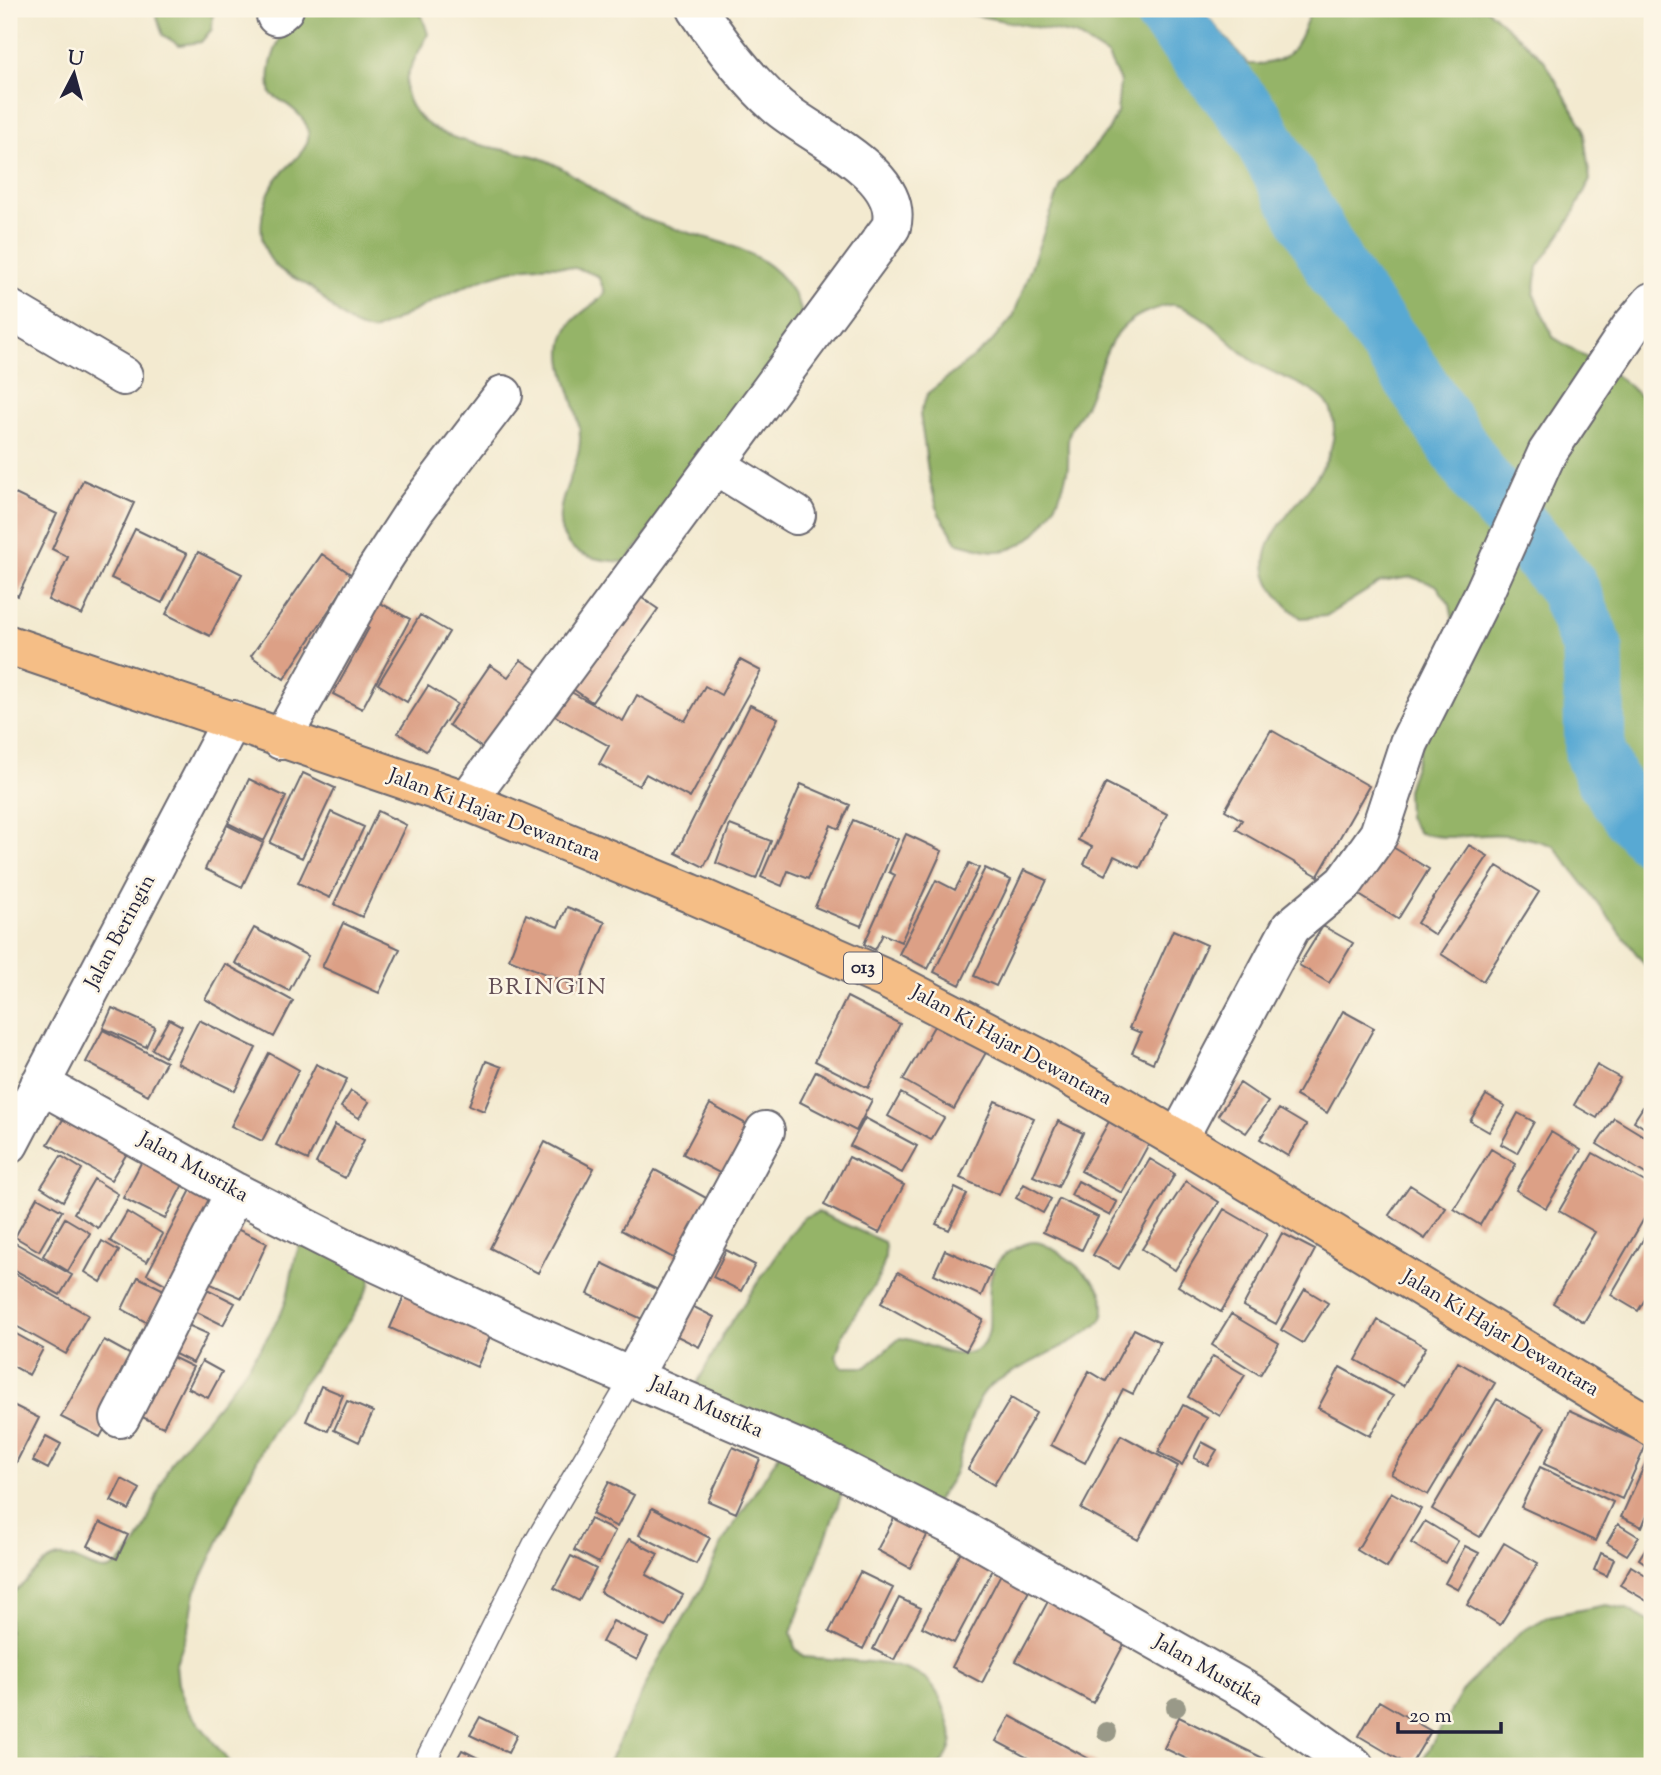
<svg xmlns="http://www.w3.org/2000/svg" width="1661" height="1775" viewBox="0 0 1661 1775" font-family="'Sorts Mill Goudy',serif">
	<rect width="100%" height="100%" fill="#fcf5e5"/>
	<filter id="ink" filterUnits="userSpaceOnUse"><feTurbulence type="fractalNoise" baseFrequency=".0143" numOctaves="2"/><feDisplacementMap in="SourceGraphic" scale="14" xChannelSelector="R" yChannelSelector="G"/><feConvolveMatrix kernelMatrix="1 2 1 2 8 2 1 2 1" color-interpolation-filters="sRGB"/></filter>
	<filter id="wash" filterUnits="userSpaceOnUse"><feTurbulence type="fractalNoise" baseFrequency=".00686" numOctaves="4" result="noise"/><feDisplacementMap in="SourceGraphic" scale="28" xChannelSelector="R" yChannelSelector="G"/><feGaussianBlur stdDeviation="1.57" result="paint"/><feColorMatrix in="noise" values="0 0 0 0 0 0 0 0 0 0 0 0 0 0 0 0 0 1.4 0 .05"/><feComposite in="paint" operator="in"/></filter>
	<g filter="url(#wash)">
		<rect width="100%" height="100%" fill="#f3ead0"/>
		<path fill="#95b468" stroke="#5c6b52" stroke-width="2" d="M154 9H213L212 29 201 42 179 45 163 35Z
			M295 9H416L422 16 428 34C421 50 402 75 406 93 419 145 496 145 537 157 569 167 594 193 623 209 690 245 785 233 805 324L626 562C608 561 578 559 567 542 545 512 580 471 580 439 581 401 547 361 570 325 578 312 596 306 605 292L598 276C524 241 440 301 373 331 347 329 332 305 313 289 301 280 283 275 273 263 255 240 260 207 274 183 283 167 313 151 308 130 304 113 284 103 271 94 264 62 281 37 295 9Z
			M944 9H1201L1248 64C1293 66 1297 46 1311 9H1487L1544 60 1583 127 1590 180 1570 220 1538 267 1534 295 1553 337 1621 379 1652 406V974L1554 846C1532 838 1508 833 1484 835 1455 836 1449 840 1419 833L1408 817 1407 790 1456 635 1450 605 1436 585 1411 577 1381 582 1326 616 1301 618C1205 544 1332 504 1334 430 1334 418 1331 404 1321 397 1302 382 1276 376 1256 363 1227 344 1210 314 1175 305 1168 304 1161 307 1155 309 1107 323 1104 363 1087 402 1082 413 1072 423 1069 435 1066 447 1070 460 1067 472 1060 504 1037 548 999 551 987 552 970 545 958 543L939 514 929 478 920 414 928 393 990 344 1013 317 1061 185 1108 131 1117 113 1120 82 1108 56 1075 35Z
			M818 1212 884 1242C892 1273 859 1304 846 1329 841 1337 839 1347 836 1356L841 1367H866L900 1338C926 1340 950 1363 976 1350 1009 1332 964 1269 1018 1247 1022 1245 1030 1242 1034 1242 1051 1242 1088 1274 1098 1287 1103 1294 1106 1310 1102 1318 1095 1336 1012 1368 990 1386 970 1402 964 1450 954 1474 947 1488 937 1500 927 1513L849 1474 791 1633 795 1648 804 1657C837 1661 899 1658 926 1680 939 1690 944 1707 949 1723 955 1739 951 1755 938 1766H607L656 1664 702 1588 722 1543 786 1444 688 1400 726 1330 790 1235 804 1217Z
			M300 1245 374 1262 370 1285 354 1314 302 1385 262 1449 195 1592 189 1628 176 1664 178 1684 187 1708 232 1766H9V1595C27 1586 38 1561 59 1557 77 1554 99 1578 114 1567 152 1541 151 1492 175 1457 185 1441 200 1427 212 1412 238 1381 264 1347 282 1311 292 1291 290 1266 300 1245Z
			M1606 1605 1627 1609 1652 1623V1766H1419L1464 1688 1521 1632 1549 1616Z"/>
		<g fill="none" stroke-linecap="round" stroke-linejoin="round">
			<path stroke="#58a9d3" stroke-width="61" d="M1163 9 1254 121 1340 276 1397 353 1479 478 1568 587 1593 649 1595 754 1608 781 1633 816 1652 836"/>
		</g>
		<g id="blocks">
			<path fill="#dca086" d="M83 480 134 503 82 615 48 600 68 557 52 549Z
				M9 491 57 514 18 596 9 592Z
				M135 529 187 554 162 603 111 578Z
				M198 552 242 574 210 636 166 614Z
				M322 554 352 575 284 679 251 656Z
				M633 592 658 609 592 702 567 685Z
				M369 597 410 619 362 709 333 694 369 628 356 621Z
				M420 615 449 632 407 702 378 684Z
				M521 660 545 676 491 754 449 725 490 665 508 677Z
				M740 660 761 671 690 798 646 774 639 786 599 764 609 746 548 712 562 687 623 721 637 695 685 721 705 686 721 695Z
				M428 686 457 704 426 751 398 733Z
				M750 705 778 718 704 867 676 853Z
				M1271 730 1369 786 1318 876 1236 829 1242 820 1225 810Z
				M303 773 335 788 302 858 270 843Z
				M249 779 286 797 264 841 228 823Z
				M1106 783 1167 814 1140 868 1114 856 1105 875 1084 864 1092 847 1078 840Z
				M801 784 850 805 839 829 831 825 808 879 788 871 782 886 761 877Z
				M378 811 406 825 362 917 334 904Z
				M331 812 364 827 330 898 298 883Z
				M853 820 898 839 861 926 815 907Z
				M227 825 263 843 242 887 205 869Z
				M730 825 771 841 756 879 716 863Z
				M906 834 942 851 901 942 883 934 875 950 864 944 895 875 889 872Z
				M1386 843 1429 869 1398 919 1356 893Z
				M1469 845 1488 856 1435 935 1417 923Z
				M969 863 979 868 928 969 899 954 936 880 955 890Z
				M1497 866 1539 892 1483 981 1441 954Z
				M985 868 1011 880 960 985 934 972Z
				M1024 870 1047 880 996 986 974 976Z
				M567 907 605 922 578 987 509 959 526 914 558 927Z
				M343 923 400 949 379 993 322 967Z
				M1323 926 1353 943 1329 983 1299 965Z
				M254 928 308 956 289 991 235 963Z
				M1173 930 1207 945 1153 1063 1132 1053 1141 1033 1129 1028Z
				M225 964 293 1001 274 1037 205 999Z
				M847 997 900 1024 868 1088 815 1061Z
				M112 1008 155 1027 146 1047 103 1028Z
				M1343 1011 1374 1028 1327 1113 1296 1096Z
				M169 1019 182 1026 165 1057 152 1049Z
				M199 1020 256 1048 235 1091 177 1063Z
				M937 1021 988 1049 954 1109 903 1080Z
				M103 1030 166 1062 148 1095 86 1062Z
				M269 1053 299 1070 262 1141 231 1126Z
				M486 1061 502 1067 484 1111 469 1105Z
				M316 1064 347 1079 308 1160 276 1145Z
				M1597 1065 1620 1078 1597 1118 1574 1105Z
				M816 1071 872 1100 856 1131 800 1102Z
				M1240 1083 1268 1102 1246 1133 1218 1115Z
				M351 1091 369 1102 359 1118 341 1107Z
				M901 1093 944 1118 931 1140 888 1116Z
				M1486 1095 1505 1106 1489 1132 1470 1121Z
				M1650 1096 1652 1097V1133L1634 1121Z
				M995 1101 1034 1118 999 1195 960 1178Z
				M710 1104 757 1130 731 1179 683 1154Z
				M1279 1109 1306 1125 1288 1156 1260 1139Z
				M67 1113 129 1150 111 1180 48 1144Z
				M1518 1113 1534 1122 1517 1153 1501 1144Z
				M865 1118 917 1146 902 1173 850 1146Z
				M1111 1118 1151 1140 1122 1193 1081 1171Z
				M1614 1118 1652 1141V1178L1597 1144Z
				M1058 1121 1083 1133 1058 1187 1033 1176Z
				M335 1125 364 1140 345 1178 316 1163Z
				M1551 1132 1581 1150 1546 1208 1516 1190Z
				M545 1142 594 1168 538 1273 490 1248Z
				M1491 1149 1516 1164 1480 1225 1454 1209Z
				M147 1151 189 1173 165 1219 123 1198Z
				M1593 1153 1652 1186V1205L1584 1322 1553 1303 1595 1232 1559 1211Z
				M61 1156 82 1169 63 1201 41 1187Z
				M849 1157 904 1185 879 1233 824 1205Z
				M1150 1159 1175 1174 1119 1269 1093 1255Z
				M655 1170 708 1199 675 1259 621 1230Z
				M94 1179 118 1194 98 1228 74 1213Z
				M1078 1181 1117 1202 1110 1216 1071 1195Z
				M1186 1181 1219 1202 1175 1270 1142 1249Z
				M1024 1184 1051 1199 1043 1213 1016 1198Z
				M1410 1185 1446 1208 1425 1239 1389 1215Z
				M192 1188 222 1204 176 1290 147 1274Z
				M955 1188 967 1194 949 1230 936 1224Z
				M37 1197 62 1211 39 1251 15 1237Z
				M1059 1199 1098 1217 1082 1250 1043 1232Z
				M1224 1209 1267 1234 1221 1312 1178 1286Z
				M127 1212 163 1234 147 1262 110 1241Z
				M65 1218 90 1233 68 1271 43 1256Z
				M1652 1224V1288L1638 1311 1611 1295Z
				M228 1225 267 1243 242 1298 204 1281Z
				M1282 1233 1315 1250 1276 1324 1243 1306Z
				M10 1240 72 1275 60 1295 9 1267Z
				M102 1241 119 1251 101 1282 85 1272Z
				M726 1250 755 1265 741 1291 713 1277Z
				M945 1250 992 1271 981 1296 934 1274Z
				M602 1263 658 1290 644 1320 588 1294Z
				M9 1270 88 1315 66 1354 9 1322Z
				M898 1272 983 1320 966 1351 881 1303Z
				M138 1277 172 1294 155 1327 122 1309Z
				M203 1287 235 1303 223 1325 191 1309Z
				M1305 1289 1328 1303 1303 1343 1281 1330Z
				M405 1294 492 1332 477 1367 390 1328Z
				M686 1303 714 1317 699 1347 671 1333Z
				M1231 1314 1279 1343 1260 1375 1212 1345Z
				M1378 1320 1426 1347 1403 1386 1356 1360Z
				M181 1322 208 1334 193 1363 167 1350Z
				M1134 1329 1160 1342 1133 1394 1123 1389 1085 1463 1051 1445 1089 1371 1106 1381Z
				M9 1330 43 1349 29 1375 9 1364Z
				M104 1340 142 1361 100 1437 61 1417Z
				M164 1353 193 1367 163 1427 134 1413Z
				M1213 1356 1245 1375 1220 1416 1188 1397Z
				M202 1361 222 1372 208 1398 188 1388Z
				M1458 1362 1495 1383 1428 1495 1391 1474Z
				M1340 1367 1393 1396 1370 1436 1318 1408Z
				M321 1386 343 1395 328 1431 306 1421Z
				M1011 1398 1036 1413 994 1485 968 1469Z
				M1497 1399 1545 1427 1480 1537 1432 1509Z
				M347 1401 373 1412 359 1442 334 1430Z
				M9 1403 39 1418 16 1463 9 1459Z
				M1183 1405 1207 1418 1182 1465 1158 1452Z
				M1569 1410 1646 1445 1622 1499 1544 1464Z
				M1121 1435 1178 1466 1138 1540 1081 1509Z
				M46 1436 61 1444 48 1469 33 1461Z
				M1202 1442 1217 1450 1208 1465 1194 1458Z
				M733 1447 760 1459 736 1513 708 1501Z
				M1650 1453 1652 1503 1642 1527 1621 1517Z
				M1540 1467 1613 1502 1595 1541 1521 1507Z
				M122 1479 140 1489 129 1510 111 1501Z
				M609 1482 634 1495 617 1527 592 1514Z
				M1391 1492 1421 1509 1387 1568 1357 1550Z
				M652 1508 710 1538 696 1564 639 1535Z
				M897 1513 930 1530 910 1568 877 1550Z
				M590 1519 615 1531 599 1563 574 1550Z
				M1425 1521 1458 1541 1445 1563 1411 1543Z
				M100 1522 128 1535 117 1559 88 1546Z
				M1618 1524 1639 1537 1627 1555 1607 1543Z
				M1652 1538V1568L1639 1559Z
				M629 1539 658 1554 646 1575 683 1595 665 1627 600 1592Z
				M1504 1543 1538 1563 1500 1625 1467 1605Z
				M1465 1546 1479 1553 1458 1590 1445 1583Z
				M962 1549 995 1566 954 1643 922 1627Z
				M1601 1553 1614 1559 1607 1576 1594 1570Z
				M571 1556 596 1569 579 1601 554 1588Z
				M1631 1566 1652 1579V1604L1620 1585Z
				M1003 1570 1032 1585 982 1683 952 1667Z
				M860 1572 893 1588 863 1649 829 1632Z
				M1053 1592 1130 1633 1093 1703 1016 1661Z
				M899 1598 921 1608 894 1660 873 1649Z
				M613 1621 648 1638 637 1660 602 1642Z
				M1379 1701 1431 1731 1410 1766 1359 1736Z
				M1010 1716 1102 1766H1043L996 1741Z
				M480 1717 517 1735 508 1753 470 1735Z
				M1179 1717 1279 1766H1201L1164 1748Z
				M462 1750 494 1766H453Z"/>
		</g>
	</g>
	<g filter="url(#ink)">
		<use href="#blocks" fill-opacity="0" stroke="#6b686f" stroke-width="2"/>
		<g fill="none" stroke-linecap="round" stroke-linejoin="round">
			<g stroke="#6b686f" stroke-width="24">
				<path id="lane" d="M423 1766 534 1544 633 1376"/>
			</g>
			<g stroke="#6b686f" stroke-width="42">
				<path id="street" d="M276 16 284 9
					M9 309 123 376
					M717 466 796 515
					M281 740 376 570 415 510 503 395
					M467 801 891 227C906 173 809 135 776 105 746 78 719 42 697 9
					M40 1084 235 1192 347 1249 517 1328 817 1457 967 1533 1250 1693 1354 1766
					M1178 1139 1291 927 1344 883 1379 834 1409 743 1484 593 1547 453 1631 327 1652 302
					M9 1144 232 720
					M633 1376 765 1131
					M120 1418 235 1192"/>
			</g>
			<g stroke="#6b686f" stroke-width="42">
				<path id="primary" d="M9 645 467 801 690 893 886 979 1037 1057 1178 1139 1652 1427"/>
			</g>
			<use href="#lane" stroke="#fff" stroke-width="21"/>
			<use href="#street" stroke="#fff" stroke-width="38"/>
			<use href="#primary" stroke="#f5be86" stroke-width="38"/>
		</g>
		<g fill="#998">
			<circle cx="1176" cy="1707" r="10"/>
			<circle cx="1107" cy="1732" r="10"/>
		</g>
	</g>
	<g text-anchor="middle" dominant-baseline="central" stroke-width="5" stroke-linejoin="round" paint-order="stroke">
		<rect fill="#fcf5e5" stroke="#63616e" stroke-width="2" x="844" y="952.5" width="38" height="31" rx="5"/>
		<g font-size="19" font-weight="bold" fill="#22223b">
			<text x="863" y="968">013</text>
		</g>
		<g font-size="21" fill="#22223b" stroke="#fcf5e5">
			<text transform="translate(494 816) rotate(21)">Jalan Ki Hajar Dewantara</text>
			<text transform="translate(121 932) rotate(-62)">Jalan Beringin</text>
			<text transform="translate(1011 1046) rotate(29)">Jalan Ki Hajar Dewantara</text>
			<text transform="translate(193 1168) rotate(29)">Jalan Mustika</text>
			<text transform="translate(1500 1334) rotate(31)">Jalan Ki Hajar Dewantara</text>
			<text transform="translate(706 1408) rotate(24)">Jalan Mustika</text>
			<text transform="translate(1208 1671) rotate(30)">Jalan Mustika</text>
		</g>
		<g font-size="24" letter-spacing="2" fill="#634e55" stroke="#fcf5e5">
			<text x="548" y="988">BRINGIN</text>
		</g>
	</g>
	<rect width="1661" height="1775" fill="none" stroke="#fcf5e5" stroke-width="35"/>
	<g transform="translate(74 74) rotate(6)" stroke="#fcf5e5" stroke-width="5" paint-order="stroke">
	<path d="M0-5L12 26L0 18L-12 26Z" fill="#22223b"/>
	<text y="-10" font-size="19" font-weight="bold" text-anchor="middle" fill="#22223b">U</text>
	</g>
	<path d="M1398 1722v10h103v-10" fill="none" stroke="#22223b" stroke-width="3.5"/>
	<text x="1409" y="1722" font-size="21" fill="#22223b" stroke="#fcf5e5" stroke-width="5" paint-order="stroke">20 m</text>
</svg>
